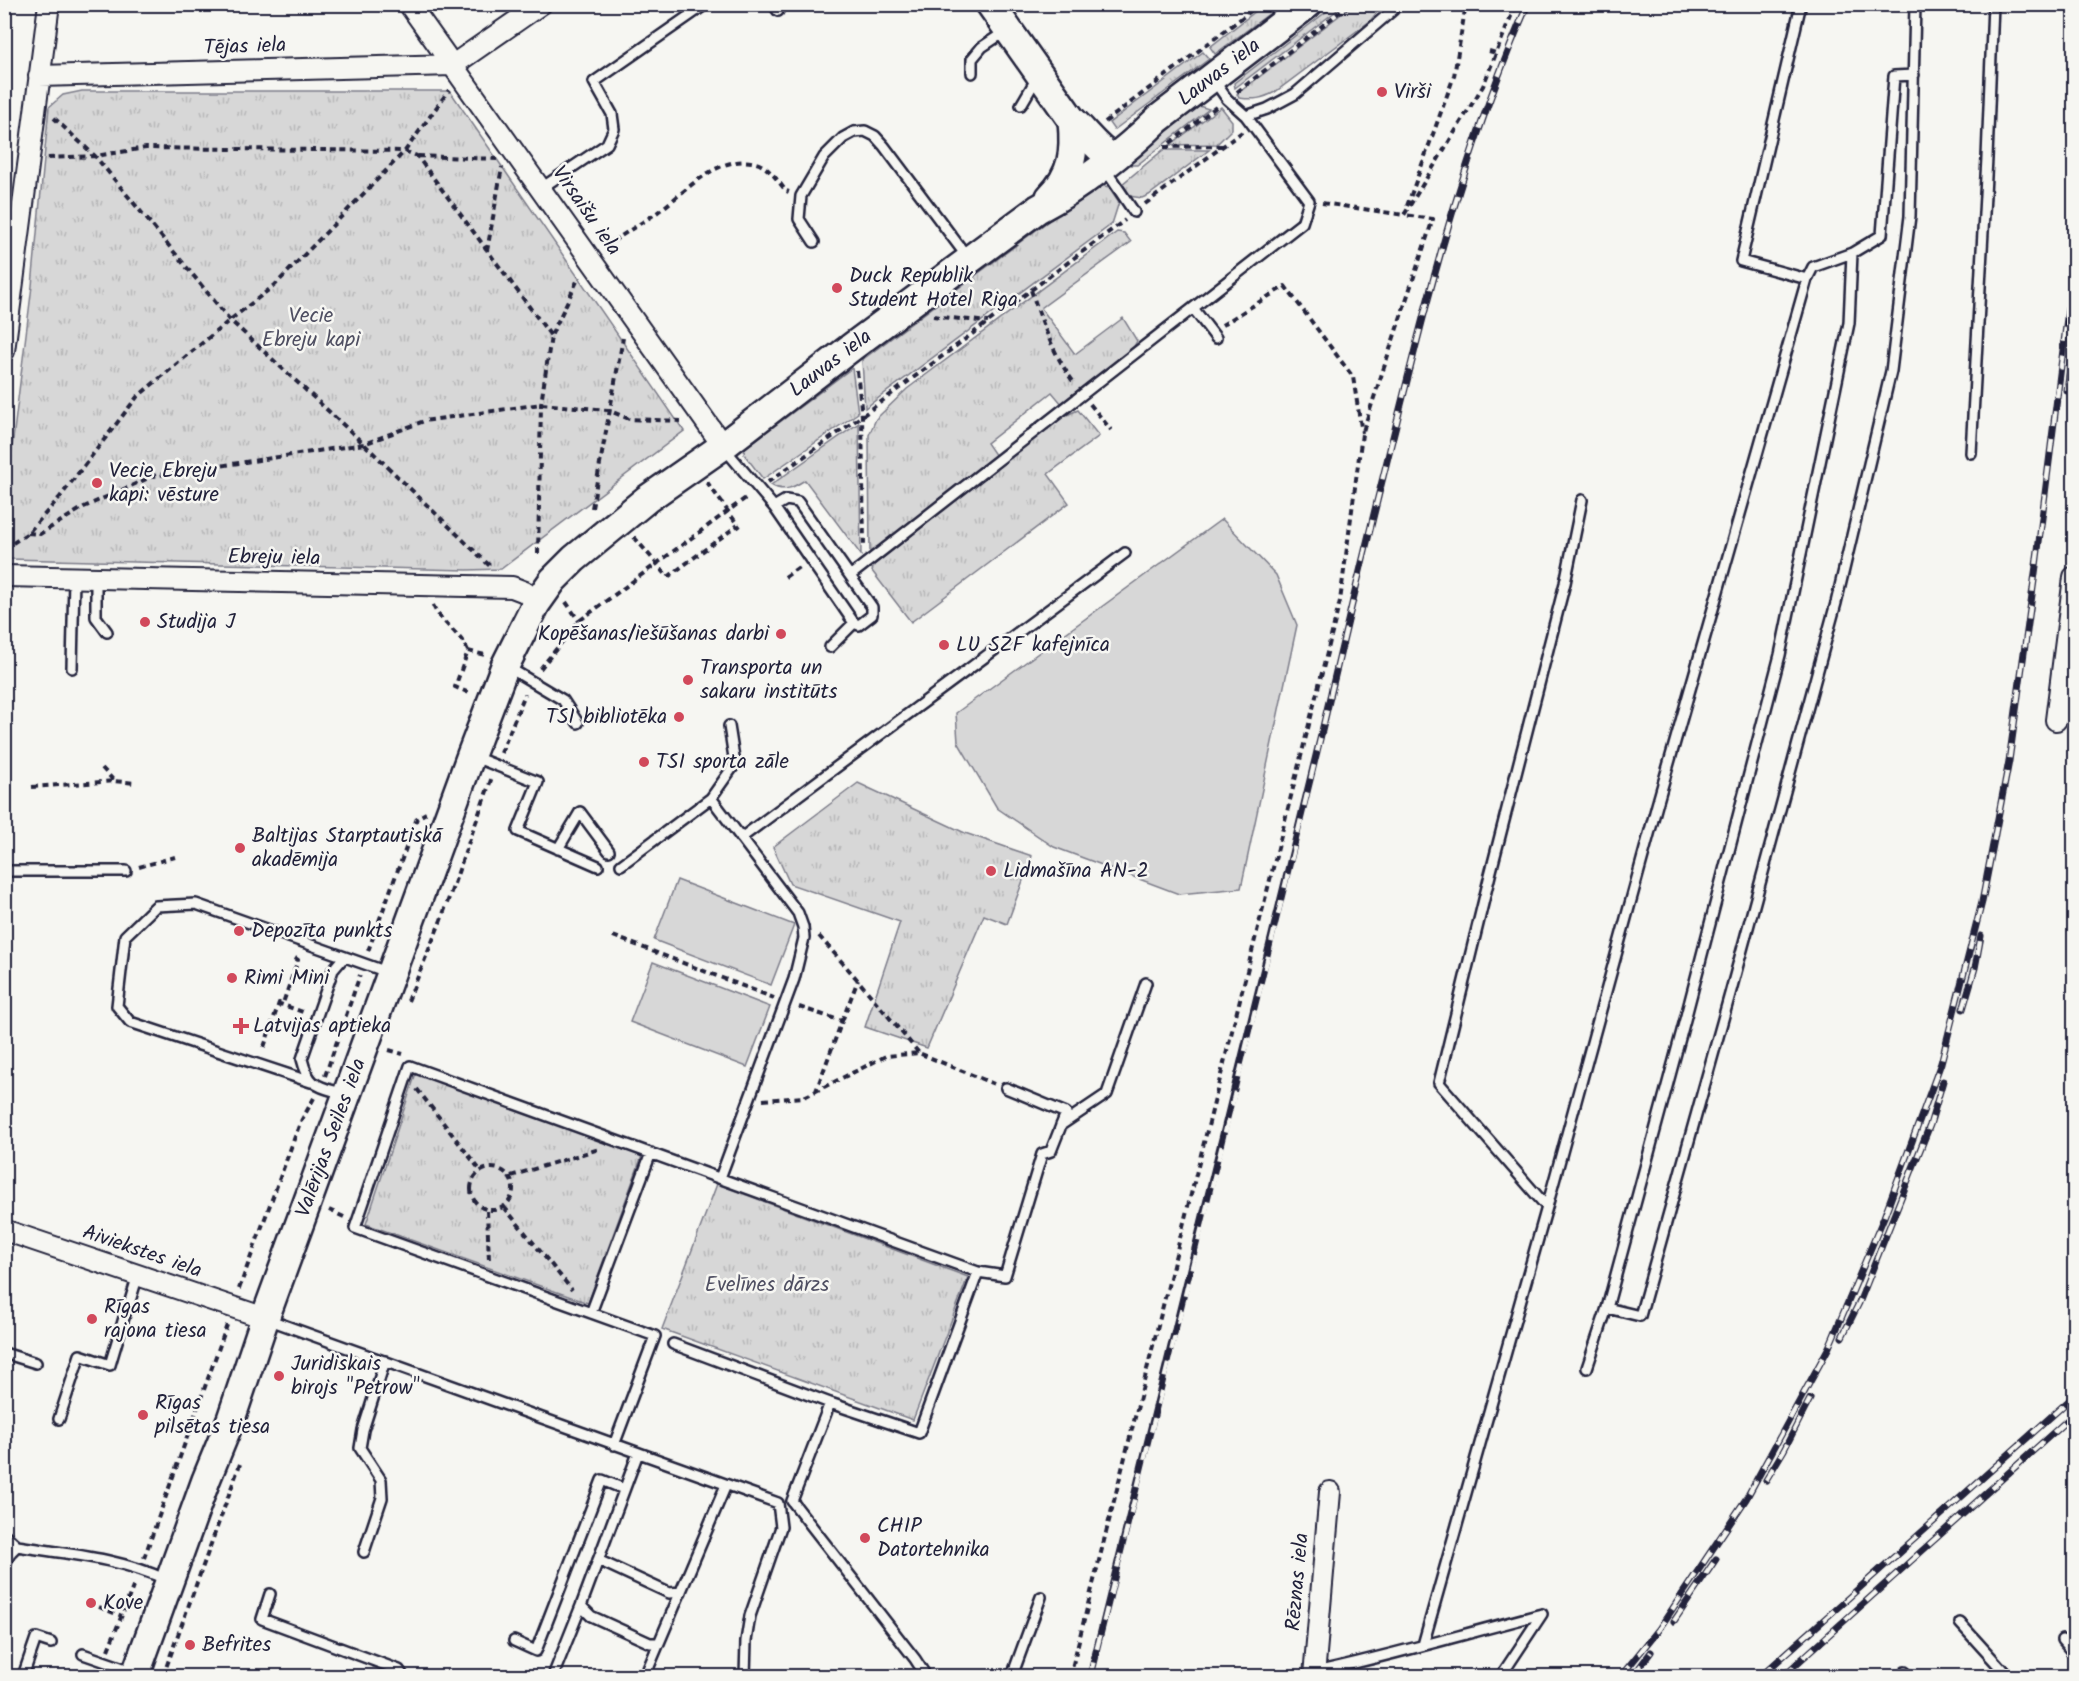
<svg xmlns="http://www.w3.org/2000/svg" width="2079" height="1681" viewBox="0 0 2079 1681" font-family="Kalam,sans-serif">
	<defs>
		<pattern id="grass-tufts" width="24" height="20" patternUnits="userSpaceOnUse" patternTransform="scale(1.5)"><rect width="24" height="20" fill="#d7d7d7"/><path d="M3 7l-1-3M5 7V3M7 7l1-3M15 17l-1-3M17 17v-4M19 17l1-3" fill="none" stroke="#b8b8b9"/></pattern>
	</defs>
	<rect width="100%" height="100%" fill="#f6f6f2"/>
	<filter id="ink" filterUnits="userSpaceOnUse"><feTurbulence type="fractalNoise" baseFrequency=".0167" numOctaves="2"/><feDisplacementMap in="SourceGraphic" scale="12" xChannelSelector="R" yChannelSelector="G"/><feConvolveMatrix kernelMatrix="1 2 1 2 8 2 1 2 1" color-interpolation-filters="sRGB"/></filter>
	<g filter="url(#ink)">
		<path fill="url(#grass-tufts)" stroke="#7c7c89" stroke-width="1.5" d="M1265 4 1281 5 1215 54 1210 47Z
			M1335 5H1344L1235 88 1234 83Z
			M1353 5H1383L1370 21 1275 92C1262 99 1254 100 1239 98L1237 94Z
			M1203 52 1209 59 1114 130 1109 123Z
			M82 91H450L684 431 501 569 467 570 8 559 5 553V504L32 286 49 107 63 95Z
			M1199 106 1209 109 1137 165H1131V160Z
			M1221 107 1232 121V129L1217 144 1170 145Z
			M1163 150H1209L1149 195 1142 198 1129 196 1121 185Z
			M1100 185 1109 187 1119 202 1112 224 865 408 862 360 1086 193Z
			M1117 232 1124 233 1131 242 1041 308 1075 354 1123 318 1137 341 1133 348 1062 404 1052 392 987 443 996 456 870 556 869 435 876 419 907 389Z
			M852 368 858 413 763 479 744 454 745 448Z
			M1078 410 1099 436 1048 474 1069 503 911 622 872 571 874 565 1062 417Z
			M859 423 861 555 805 480C794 487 784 493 771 485Z
			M858 783 965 833 1032 856 1007 924 984 915 927 1048 865 1027 900 922 790 884 773 847Z
			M416 1073 642 1156 588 1303 366 1224Z
			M717 1184 968 1277 913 1420 662 1329Z"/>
		<path fill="#d7d7d7" stroke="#7c7c89" stroke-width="1.5" d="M1222 519 1276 575 1297 625 1241 888 1179 894 1054 847 997 808 958 742 956 713Z
			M677 880 794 925 771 985 654 940Z
			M653 962 770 1007 747 1067 630 1022Z"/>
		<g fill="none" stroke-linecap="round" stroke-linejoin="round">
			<g stroke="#22223b" stroke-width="14">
				<path id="lane" d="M773 4 778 11
					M972 73V59L982 47 1006 31
					M1021 105 1038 76
					M1246 116 1267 109 1295 94 1393 10 1395 4
					M1109 167 1107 172 1134 212
					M540 189 607 144 614 129 612 114 594 82 706 4
					M814 242 799 219 801 196 824 157 843 138 854 132 865 131 875 136 884 146 968 258
					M1807 279 1813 267 1852 253
					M1193 308 1216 338
					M724 448 774 507 854 623 859 625 872 615V607L798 502 786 500 774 507
					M1971 453 1987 158 1993 4
					M851 575 1302 223 1309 201 1246 116 1227 99 1213 79
					M96 578V617L107 632
					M830 647 854 623
					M506 666 563 700 578 723
					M72 668 74 578
					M472 756 538 782 518 831 598 866
					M711 798 798 913 803 927 804 938 794 979 720 1178
					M741 838 1125 553
					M558 849 580 812 609 851
					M621 865 711 798 735 764 729 726
					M4 871H126
					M344 957 333 970 302 1059C309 1088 319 1086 344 1094
					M311 1082 130 1022 117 1006 125 936 156 906 196 904 390 973
					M1061 1125 1107 1094 1146 983
					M1547 1207 1657 805 1807 279 1741 261 1801 4
					M130 1301 138 1275
					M1607 1308 1640 1316 1730 994 1836 603 1891 371 1910 216 1915 4
					M591 1313 651 1153
					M267 1319 778 1503 781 1527 750 1616 746 1641 745 1676
					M673 1344 830 1403 919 1433 978 1272
					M4 1353 36 1363
					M1587 1368 1607 1308 1686 1016 1780 655 1849 323 1852 253 1882 235 1894 76 1914 75
					M830 1403 792 1501 915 1659 926 1676
					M59 1419 80 1355 110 1365 126 1311
					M614 1445 655 1336 355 1228 410 1066 978 1272 1005 1276 1042 1154 1051 1151 1066 1113 1006 1088
					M4 1534 17 1546
					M364 1552 382 1498 381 1480 360 1448 363 1430 385 1361
					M598 1560 669 1593 681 1592
					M4 1565 11 1552 17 1546C68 1554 120 1558 167 1580
					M270 1594 262 1619 399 1670 403 1676
					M581 1606 591 1616 650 1643H659
					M1960 1623 2008 1676
					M2062 1640 2074 1654
					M514 1641 536 1651 602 1480 624 1489
					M1423 1645 1547 1207 1439 1083 1490 875 1565 583 1582 500
					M83 1654 135 1672
					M1315 1672C1391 1656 1466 1633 1542 1614L1501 1676
					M1905 1672 1909 1676
					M23 1676 36 1638 51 1643
					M553 1676 581 1606 638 1453
					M645 1676 726 1485
					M1012 1676 1041 1597"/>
			</g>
			<g stroke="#22223b" stroke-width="24">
				<path id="street" d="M409 4 723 446
					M453 65 541 4
					M39 76 453 65
					M4 351 49 4
					M4 576 512 587 525 592 536 604
					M2056 720 2074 577
					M4 1230 265 1318
					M1314 1676 1330 1492"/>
			</g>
			<g stroke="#22223b" stroke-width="32">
				<g id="secondary">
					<path d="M990 4 1072 120C1086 133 1096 148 1112 158"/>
					<path d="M1050 197C1073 174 1075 152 1072 120"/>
					<path id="s1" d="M135 1676 206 1480 231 1419 265 1318 471 755 505 666 536 604 553 580 574 559 647 499 723 446 853 346 1038 209C1078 188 1126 151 1158 119L1308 4"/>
				</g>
			</g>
			<path stroke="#22223b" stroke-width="4" stroke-dasharray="6 4.5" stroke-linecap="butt" d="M1489 51 1496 53
				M1237 92 1350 4
				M54 118 95 156 230 320 364 444 492 568
				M1105 122 1260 4
				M1170 143 1216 107
				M1164 147 1223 146
				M418 156 497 159
				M48 158 95 156 146 148 405 151 417 156 551 336
				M1322 203 1404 215 1405 213
				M1145 204 1242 132
				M1407 206 1454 76 1466 4
				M604 247C621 236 638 225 655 214 684 194 717 153 756 163 768 166 778 181 786 191L789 192
				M487 251 502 167
				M1031 290C1042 323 1054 356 1075 384
				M854 301 859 308
				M933 316 988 322
				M1222 325 1285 286 1353 377 1362 433
				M857 371 862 416 864 546
				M1090 404 1111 430
				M707 482 740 528
				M768 482 862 416 1125 220
				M592 508 623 338
				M28 533 40 534 84 507 153 476 364 444 424 421 541 404 608 410 629 419 681 421
				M634 537 668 577 738 525
				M4 549 28 533 60 497 137 397 230 320 275 285 405 151 449 90
				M538 554 541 404 551 336 579 277
				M785 577 799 567
				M566 602 579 621
				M433 605C440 623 461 633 468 651L455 687 472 694
				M468 651 485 655
				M540 669 579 621 747 497
				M501 753 525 694
				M102 768 114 781
				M32 787 114 781 136 783
				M139 867 175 857
				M613 936 774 998
				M819 936 856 978 919 1053
				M368 951 417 818 426 813
				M408 1001 441 920 492 777
				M277 1003 303 1012
				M799 1007 842 1021 816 1091
				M842 1021 858 980
				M330 1022 344 1027
				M264 1047 279 1003H283L298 960 295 958
				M389 1050 403 1054
				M325 1076 360 975
				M417 1089 480 1170
				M763 1100 804 1097 886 1056 919 1053 994 1084
				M471 1189a21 21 0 1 1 42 0a21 21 0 1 1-42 0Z
				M511 1176 599 1149
				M504 1207 572 1290
				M329 1210 344 1217
				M487 1211 489 1261
				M239 1289 300 1123 314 1098
				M144 1558 227 1325
				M99 1607 122 1616
				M108 1650 135 1582
				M163 1676 240 1464
				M1070 1676 1340 601 1362 434 1433 219 1404 215 1483 86 1516 4"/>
			<use href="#lane" stroke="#f6f6f2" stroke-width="9"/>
			<use href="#street" stroke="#f6f6f2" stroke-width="20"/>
			<use href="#secondary" stroke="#f6f6f2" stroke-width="27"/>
			<g stroke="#22223b" stroke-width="7">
				<path id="rail" d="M2067 391 2074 339
					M1963 1009 1975 968 1981 936
					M1842 1337 1859 1303 1930 1125 1943 1081
					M1766 1480 1784 1450 1810 1399
					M1674 1621 1716 1559
					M1090 1676C1169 1362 1247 1047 1322 731 1349 615 1377 500 1406 385 1438 255 1474 127 1528 4
					M1621 1676 1659 1629 1746 1499 1829 1347 1884 1217 1941 1063 1982 902 2009 761 2036 566 2074 262
					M1633 1676 1651 1652
					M1761 1676 2074 1396
					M1783 1676 2074 1414"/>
			</g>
			<use href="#rail" stroke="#f6f6f2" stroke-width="4.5" stroke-dasharray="14" stroke-linecap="butt"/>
		</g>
	</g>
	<g fill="#d1495b" stroke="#f6f6f2" stroke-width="2">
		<circle cx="1382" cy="92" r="6"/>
		<circle cx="837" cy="288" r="6"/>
		<circle cx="97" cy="483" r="6"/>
		<circle cx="145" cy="622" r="6"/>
		<circle cx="781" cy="634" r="6"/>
		<circle cx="944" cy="645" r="6"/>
		<circle cx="688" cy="680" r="6"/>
		<circle cx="679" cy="717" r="6"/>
		<circle cx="644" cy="762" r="6"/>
		<circle cx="240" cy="848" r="6"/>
		<circle cx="991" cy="871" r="6"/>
		<circle cx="239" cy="931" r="6"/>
		<circle cx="232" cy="978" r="6"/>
		<path d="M238 1017h6v6h6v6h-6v6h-6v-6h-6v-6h6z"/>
		<circle cx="92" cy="1319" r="6"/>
		<circle cx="279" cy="1376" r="6"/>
		<circle cx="143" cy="1415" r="6"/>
		<circle cx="865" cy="1538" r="6"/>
		<circle cx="91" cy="1603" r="6"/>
		<circle cx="190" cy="1645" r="6"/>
	</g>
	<g text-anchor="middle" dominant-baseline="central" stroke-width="5" stroke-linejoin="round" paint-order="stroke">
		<g font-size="21" fill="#22223b" stroke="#f6f6f2">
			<text transform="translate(245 47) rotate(-2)">Tējas iela</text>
			<text stroke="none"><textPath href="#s1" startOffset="2013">Lauvas iela</textPath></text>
			<text transform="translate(586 211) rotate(55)">Virsaišu iela</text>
			<text stroke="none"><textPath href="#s1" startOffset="1527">Lauvas iela</textPath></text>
			<text transform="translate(274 558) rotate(1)">Ebreju iela</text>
			<text stroke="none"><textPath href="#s1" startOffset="573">Valērijas Seiles iela</textPath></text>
			<text transform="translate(142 1252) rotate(19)">Aiviekstes iela</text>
			<text transform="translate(1298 1582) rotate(-85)">Rēznas iela</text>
		</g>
		<g font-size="21" fill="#22223b" stroke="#f6f6f2" text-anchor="start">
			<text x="1394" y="92">Virši</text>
			<text x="849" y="276">Duck Republik<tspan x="849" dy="24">Student Hotel Riga</tspan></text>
			<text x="109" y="471">Vecie Ebreju<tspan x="109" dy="24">kapi: vēsture</tspan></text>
			<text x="157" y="622">Studija J</text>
			<text x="769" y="634" text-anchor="end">Kopēšanas/iešūšanas darbi</text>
			<text x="956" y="645">LU SZF kafejnīca</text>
			<text x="700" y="668">Transporta un<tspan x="700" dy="24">sakaru institūts</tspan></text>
			<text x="667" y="717" text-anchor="end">TSI bibliotēka</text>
			<text x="656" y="762">TSI sporta zāle</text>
			<text x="252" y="836">Baltijas Starptautiskā<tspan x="252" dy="24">akadēmija</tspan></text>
			<text x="1003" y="871">Lidmašīna AN-2</text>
			<text x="251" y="931">Depozīta punkts</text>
			<text x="244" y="978">Rimi Mini</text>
			<text x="253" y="1026">Latvijas aptieka</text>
			<text x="104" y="1307">Rīgas<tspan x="104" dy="24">rajona tiesa</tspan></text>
			<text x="291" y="1364">Juridiskais<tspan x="291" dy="24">birojs "Petrow"</tspan></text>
			<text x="155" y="1403">Rīgas<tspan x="155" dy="24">pilsētas tiesa</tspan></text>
			<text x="877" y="1526">CHIP<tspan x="877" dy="24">Datortehnika</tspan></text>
			<text x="103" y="1603">Kove</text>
			<text x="202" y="1645">Befrites</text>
		</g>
		<g font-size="21" fill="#4f4f62" stroke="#f6f6f2">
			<text x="311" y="316">Vecie<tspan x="311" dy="24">Ebreju kapi</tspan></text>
			<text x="767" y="1285">Evelīnes dārzs</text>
		</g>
	</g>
	<rect width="2079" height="1681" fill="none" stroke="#f6f6f2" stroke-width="24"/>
	<rect x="12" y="12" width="2055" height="1657" fill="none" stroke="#22223b" stroke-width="2" filter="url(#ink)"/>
</svg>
